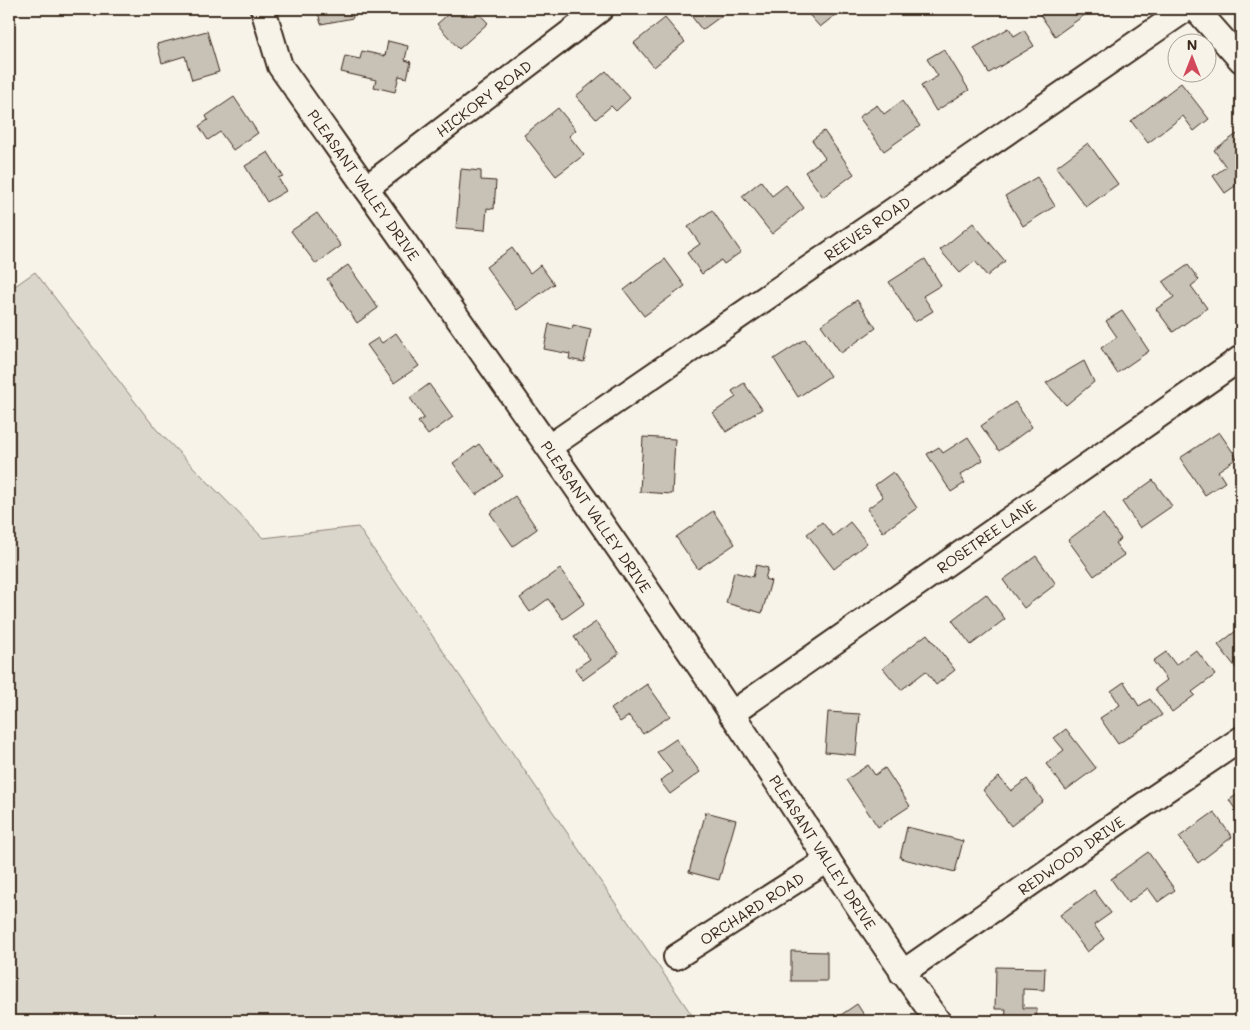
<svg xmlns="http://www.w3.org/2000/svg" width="1250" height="1030" viewBox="0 0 1250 1030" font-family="Mali,sans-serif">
	<rect width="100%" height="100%" fill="#f7f3e8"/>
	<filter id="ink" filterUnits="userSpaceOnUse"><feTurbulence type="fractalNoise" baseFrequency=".02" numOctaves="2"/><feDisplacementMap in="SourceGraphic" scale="10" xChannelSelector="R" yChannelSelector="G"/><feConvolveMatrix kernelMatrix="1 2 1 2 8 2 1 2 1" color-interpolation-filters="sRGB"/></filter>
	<g filter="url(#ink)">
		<path fill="#dbd6cb" stroke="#8b8074" d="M35 272 156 429 263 538 358 527 696 1021H9V290Z"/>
		<path fill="#c8c1b6" stroke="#3b2a1e" d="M317 9H351L353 18 321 24Z
			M454 9H475L488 23 459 49 437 24Z
			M686 9H731L702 30Z
			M804 9H836L839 12 820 27Z
			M1036 9H1093L1055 36Z
			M665 18 685 42 654 67 634 43Z
			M1009 28 1014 36 1024 30 1034 46 989 73 974 48Z
			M207 31 219 72 192 80 185 56 162 63 157 44Z
			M388 41 408 46 405 60 411 62 407 78 399 76 395 92 374 87 376 80 341 72 345 56 360 59 362 51 385 56Z
			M944 49 969 90 936 111 921 86 938 76 927 59Z
			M606 71 630 98 616 111 611 106 596 119 576 96Z
			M1181 83 1209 119 1194 131 1183 116 1148 143 1131 121Z
			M234 97 258 133 233 150 220 132 208 140 199 126 208 120 206 116Z
			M902 101 920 126 884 151 859 117 877 105 884 114Z
			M558 108 576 130 569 136 584 155 556 176 524 135Z
			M824 131 854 174 823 197 805 172 825 158 812 140Z
			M1237 134 1241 141V182L1225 193 1213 176 1226 167 1214 150Z
			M1088 143 1118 184 1086 207 1056 167Z
			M268 152 283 176 278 178 286 191 267 202 245 166Z
			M461 169 481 171V180L496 181 494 209 487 208 485 230 456 228Z
			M1037 177 1055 206 1023 226 1005 196Z
			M761 181 772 196 786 185 804 208 772 234 742 196Z
			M712 210 741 252 724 264 721 260 702 274 687 253 700 244 688 227Z
			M317 213 341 246 316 264 291 231Z
			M973 223 1005 261 987 276 975 261 960 273 940 250Z
			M512 248 530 273 540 265 554 284 517 310 486 267Z
			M665 259 685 286 644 316 624 290Z
			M925 259 941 285 923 296 933 311 915 322 889 282Z
			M348 265 378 308 357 323 327 279Z
			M1188 265 1199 280 1191 286 1207 308 1173 332 1156 309 1174 297 1163 282Z
			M857 300 876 328 841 353 821 325Z
			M1122 311 1149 351 1117 373 1101 348 1117 337 1106 321Z
			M549 324 572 329 573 325 591 329 584 362 569 359 570 354 544 349Z
			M396 333 419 366 394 383 367 345 378 338 382 343Z
			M805 339 830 376 798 397 774 359Z
			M1084 361 1094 382 1066 405 1046 383Z
			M744 383 762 409 726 432 713 413 736 397 732 391Z
			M429 384 453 417 428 435 418 422 424 418 410 398Z
			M1015 402 1032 427 999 451 981 426Z
			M1219 432 1237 458 1218 471 1225 482 1205 495 1180 458Z
			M643 437 675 439 672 494 640 492Z
			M968 437 983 460 960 475 965 483 951 492 927 454 939 447 943 453Z
			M479 444 503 476 476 495 453 463Z
			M893 472 917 508 883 532 867 509 883 497 875 485Z
			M1153 480 1172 506 1140 528 1122 502Z
			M515 496 537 529 513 546 490 513Z
			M713 511 735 544 698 569 676 537Z
			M1103 514 1121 539 1115 543 1124 555 1094 576 1068 540Z
			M822 522 833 536 850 522 867 543 834 569 807 534Z
			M1036 556 1056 584 1024 608 1003 580Z
			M756 565 768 568 765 579 771 581 762 613 726 603 734 572 753 577Z
			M560 569 585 603 563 619 548 599 530 612 520 598Z
			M986 594 1005 619 971 645 952 620Z
			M596 622 619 654 583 680 575 669 590 659 574 637Z
			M1241 627V666L1237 669 1218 645Z
			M927 634 955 670 936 685 926 671 901 690 883 668Z
			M1196 650 1215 675 1192 692 1195 695 1172 712 1155 689 1167 680 1153 661 1166 652 1176 665Z
			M1124 682 1139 706 1150 699 1162 715 1118 744 1100 718 1120 705 1111 691Z
			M647 684 670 716 643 734 629 716 620 722 611 709Z
			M828 712 860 714 856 755 825 752Z
			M1066 729 1096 768 1066 790 1046 764 1064 750 1054 738Z
			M676 739 700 772 670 794 660 781 672 772 657 752Z
			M868 765 875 775 885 768 910 806 878 827 846 780Z
			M999 777 1011 791 1027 779 1043 801 1011 826 983 790Z
			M1241 792V818L1229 800Z
			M706 812 736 820 719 880 689 872Z
			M1214 812 1232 837 1198 863 1179 837Z
			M907 827 963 841 955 872 900 858Z
			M1148 852 1175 890 1158 902 1148 888 1128 903 1111 879Z
			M1094 890 1111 913 1094 925 1104 939 1087 952 1060 915Z
			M791 951 827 952V981H791Z
			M996 967 1045 968 1044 990 1023 989V1008H1037L1036 1021H1005L1006 1009H995Z
			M857 1004 868 1021H832Z"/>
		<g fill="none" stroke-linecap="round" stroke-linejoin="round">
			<g stroke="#3b2a1e" stroke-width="28">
				<g id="minor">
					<path id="s1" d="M263 9 280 66C431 280 583 494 730 711 800 814 864 921 938 1021"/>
					<path d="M1196 9 1241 60"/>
					<path id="s2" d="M366 188 601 9"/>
					<path id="s3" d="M549 447 1186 9"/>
					<path id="s4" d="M731 714 1241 358"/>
					<path id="s5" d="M676 957 828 860"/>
					<path id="s6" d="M902 973 1133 812 1241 739"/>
				</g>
			</g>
			<use href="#minor" stroke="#f7f3e8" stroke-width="24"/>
		</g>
	</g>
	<g text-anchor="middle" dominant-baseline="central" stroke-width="4" stroke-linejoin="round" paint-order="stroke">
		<g font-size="15" fill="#3b2a1e" stroke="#f7f3e8">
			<text stroke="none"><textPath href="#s2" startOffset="148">HICKORY ROAD</textPath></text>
			<text stroke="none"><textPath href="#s1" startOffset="205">PLEASANT VALLEY DRIVE</textPath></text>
			<text stroke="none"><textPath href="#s3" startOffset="386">REEVES ROAD</textPath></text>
			<text stroke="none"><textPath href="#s1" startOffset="610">PLEASANT VALLEY DRIVE</textPath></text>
			<text stroke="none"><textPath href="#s4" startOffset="311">ROSETREE LANE</textPath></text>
			<text stroke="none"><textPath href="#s1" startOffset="1015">PLEASANT VALLEY DRIVE</textPath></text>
			<text stroke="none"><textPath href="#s6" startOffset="206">REDWOOD DRIVE</textPath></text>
			<text stroke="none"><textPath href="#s5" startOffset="90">ORCHARD ROAD</textPath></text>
		</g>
	</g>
	<rect width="1250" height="1030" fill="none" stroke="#f7f3e8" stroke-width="30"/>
	<rect x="15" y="15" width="1220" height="1000" fill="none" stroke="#3b2a1e" stroke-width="2" filter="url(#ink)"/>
	<g transform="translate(1192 58)"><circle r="24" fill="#f7f3e8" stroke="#aca397"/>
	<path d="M0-4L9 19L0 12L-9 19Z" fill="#d1495b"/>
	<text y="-8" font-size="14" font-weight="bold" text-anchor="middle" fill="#3b2a1e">N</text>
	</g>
</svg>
